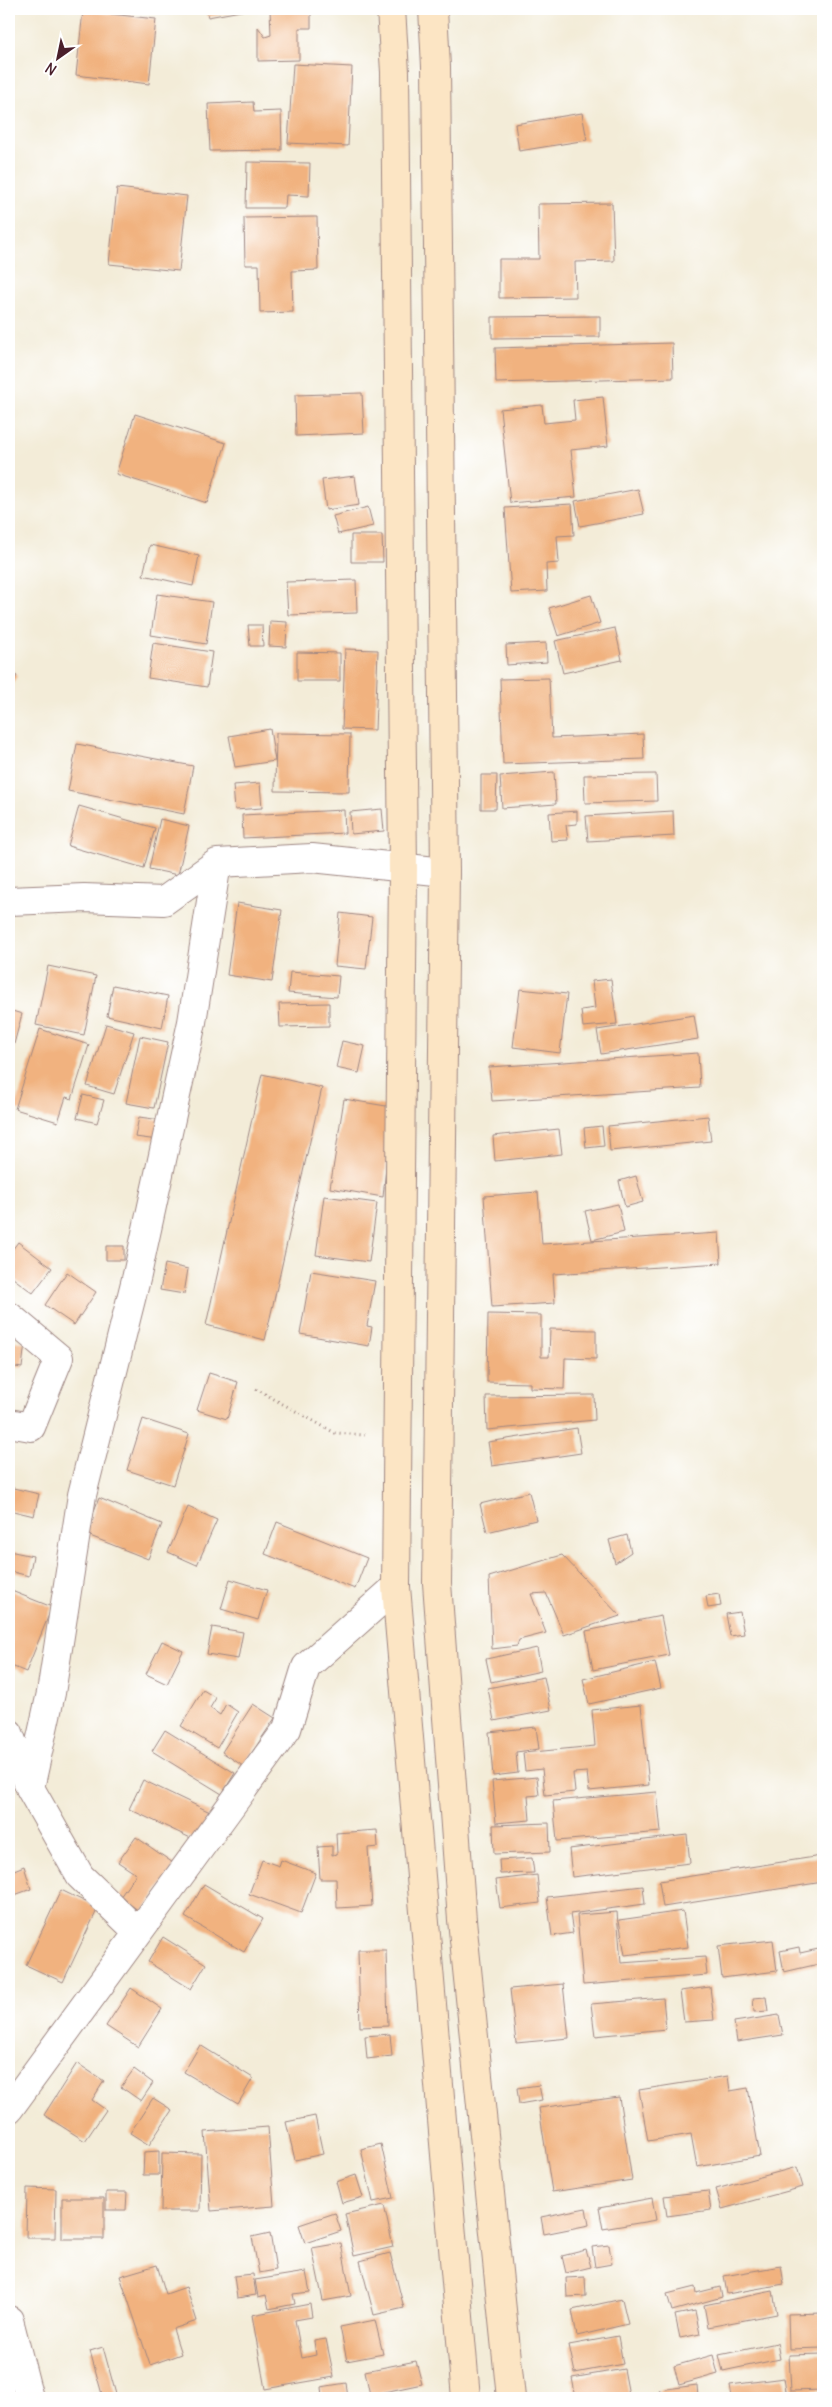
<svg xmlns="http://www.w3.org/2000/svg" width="832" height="2407" viewBox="0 0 832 2407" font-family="Delius,sans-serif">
	<rect width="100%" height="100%" fill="#fff"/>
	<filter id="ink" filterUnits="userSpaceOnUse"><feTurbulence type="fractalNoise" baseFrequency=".02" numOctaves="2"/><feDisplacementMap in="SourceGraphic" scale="10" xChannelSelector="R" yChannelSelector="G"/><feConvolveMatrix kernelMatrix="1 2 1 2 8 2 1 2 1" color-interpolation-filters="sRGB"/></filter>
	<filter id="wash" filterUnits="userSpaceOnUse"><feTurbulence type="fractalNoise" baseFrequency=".0096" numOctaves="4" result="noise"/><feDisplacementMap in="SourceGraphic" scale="20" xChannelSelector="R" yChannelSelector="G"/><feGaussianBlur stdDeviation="1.12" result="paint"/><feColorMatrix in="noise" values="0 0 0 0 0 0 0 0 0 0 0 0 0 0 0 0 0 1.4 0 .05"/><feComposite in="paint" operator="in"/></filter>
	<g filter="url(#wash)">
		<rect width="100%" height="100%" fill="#f3ecd8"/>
		<g id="blocks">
			<path fill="#f1b27f" d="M206 9H246V10L208 17Z
				M270 9H311V28H299V60L258 61V27L265 37 271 35Z
				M83 11 156 19 149 84 76 75Z
				M293 64 352 67 348 146 288 143Z
				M253 102 254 112 281 111 282 150 210 151 208 104Z
				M582 113 587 140 519 151 515 124Z
				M247 162 310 163 309 196 286 195 285 208H246Z
				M117 188 187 196 179 271 109 264Z
				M612 203 614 261 575 262 576 297 499 298V259H539L538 204Z
				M317 217 318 270 292 271 293 312 260 313 259 265H245L244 218Z
				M600 316V337L492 338V317Z
				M672 343 673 378 496 383 495 348Z
				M362 393 364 433 296 436 295 395Z
				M603 397 608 446 571 450 576 497 510 503 500 409 542 405 544 423 575 420 573 400Z
				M135 414 226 443 207 503 116 474Z
				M355 476 359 505 326 510 322 480Z
				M638 489 644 514 580 526 575 501Z
				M572 504 574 535 557 536 559 563 546 564 547 591 511 593 505 508Z
				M368 507 373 526 338 534 333 516Z
				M351 535H382L383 562H351Z
				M150 545 199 556 193 586 143 575Z
				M356 580 357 613 288 615 286 582Z
				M157 594 212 602 206 644 151 635Z
				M591 595 600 623 558 636 549 608Z
				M270 621 287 622 286 647 269 646Z
				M248 625H262L263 646H250Z
				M615 628 622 660 563 673 555 641Z
				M153 643 212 652 207 687 148 678Z
				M546 643 547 662 507 665 506 645Z
				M345 649 378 650 375 730 342 729Z
				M297 652 340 653V681H297Z
				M9 671 17 676 9 688Z
				M549 678 552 738 643 734 644 759 503 764 500 679Z
				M270 729 275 761 235 767 229 736Z
				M276 733 350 734 349 792 275 791Z
				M77 744 193 766 184 814 68 791Z
				M554 772 556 804 502 808 500 776Z
				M656 774 657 801 585 803 584 775Z
				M481 775H497L496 809H481Z
				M260 783 262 808 235 810 233 785Z
				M79 806 155 828 144 868 68 846Z
				M382 809 384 831 351 834 350 812Z
				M344 810 345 833 243 838 242 815Z
				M577 811V824L566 825 568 840 551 841 549 813Z
				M673 811 674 836 588 841 586 816Z
				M160 819 189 826 178 875 149 869Z
				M237 903 282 910 272 982 227 975Z
				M340 913 372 917 366 969 335 966Z
				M48 966 96 976 84 1035 36 1025Z
				M290 972 339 976 337 997 288 993Z
				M611 979 617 1024 583 1027 581 1010 595 1008 592 981Z
				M113 985 168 996 162 1028 107 1016Z
				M520 989 567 994 560 1053 513 1047Z
				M329 1003V1026L280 1027 279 1004Z
				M9 1010 22 1014 9 1063Z
				M694 1015 698 1039 601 1054 597 1030Z
				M106 1024 134 1032 114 1094 87 1086Z
				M40 1029 89 1045 72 1099 66 1097 58 1122 15 1109Z
				M140 1036 168 1042 154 1108 126 1103Z
				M342 1041 365 1046 359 1073 336 1068Z
				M698 1053 700 1088 492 1101 489 1067Z
				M262 1074 322 1088 265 1340 206 1325Z
				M83 1095 104 1100 97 1123 77 1118Z
				M344 1099 392 1107 383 1197 330 1188Z
				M708 1116 711 1141 610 1151 608 1126Z
				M139 1117 161 1120 158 1140 135 1137Z
				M602 1126 604 1146 586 1148 584 1128Z
				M559 1129 562 1154 495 1161 493 1136Z
				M636 1176 643 1202 625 1207 619 1181Z
				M538 1192 542 1244 719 1233 721 1263 553 1274 555 1303 492 1307 484 1196Z
				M324 1196 377 1203 369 1262 316 1255Z
				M618 1204 624 1232 592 1240 585 1211Z
				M18 1242 52 1268 33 1293 9 1275V1254Z
				M106 1246H124V1260H106Z
				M165 1264 188 1269 184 1294 160 1290Z
				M311 1271 375 1281 367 1326 372 1327 369 1346 300 1334Z
				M67 1272 96 1292 74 1325 45 1305Z
				M488 1314 541 1315V1357H549L550 1329 596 1330V1359L565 1358 564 1389 530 1388V1383L487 1382Z
				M9 1341 25 1342 22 1368 9 1366Z
				M209 1373 238 1382 227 1419 197 1410Z
				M594 1395 595 1420 487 1430 486 1396Z
				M143 1419 189 1434 173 1485 127 1470Z
				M577 1428 581 1453 492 1466 488 1442Z
				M9 1487 39 1494 34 1516 9 1510Z
				M529 1492 536 1520 487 1532 480 1504Z
				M99 1498 162 1524 148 1559 85 1534Z
				M188 1507 217 1520 197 1565 168 1552Z
				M277 1522 367 1558 355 1589 265 1554Z
				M627 1535 631 1552 615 1563 609 1540Z
				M9 1551 33 1556 29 1576 9 1571Z
				M562 1555 620 1616 564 1635 546 1593 531 1594 546 1633 519 1640 517 1646 492 1649 489 1577Z
				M230 1579 267 1590 258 1620 221 1609Z
				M9 1590 52 1607 26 1672 9 1665Z
				M719 1594 721 1606 708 1608 706 1596Z
				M740 1612 744 1634 730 1636 726 1614Z
				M661 1616 669 1655 593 1670 586 1631Z
				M212 1627 243 1632 238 1659 207 1654Z
				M162 1641 183 1651 167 1684 146 1674Z
				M537 1648 541 1671 491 1682 486 1659Z
				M655 1662 661 1688 589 1704 583 1679Z
				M544 1677 551 1710 494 1721 488 1688Z
				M203 1690 216 1698 210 1708 220 1715 226 1704 238 1712 217 1748 181 1726Z
				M253 1704 275 1718 243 1766 222 1752Z
				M641 1705 649 1785 589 1791 587 1772 573 1773 575 1792 545 1795 542 1769 525 1771 523 1753 595 1746 592 1710Z
				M536 1727 539 1749 516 1752 518 1773 493 1776 489 1732Z
				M165 1730 235 1773 222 1794 152 1751Z
				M537 1777 539 1795 528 1796 530 1820 496 1823 492 1781Z
				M143 1780 210 1812 197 1841 129 1809Z
				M657 1792 661 1832 557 1841 553 1801Z
				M549 1823 550 1852 494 1854 493 1825Z
				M377 1830 378 1847 368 1848 372 1906 337 1908 336 1879H320L318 1847 332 1846V1855L337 1854 336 1833Z
				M687 1835 690 1863 572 1877 569 1849Z
				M136 1837 176 1865 142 1913 120 1897 136 1874 118 1862Z
				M821 1856 823 1882 663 1907 659 1881Z
				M532 1858 534 1873 500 1874 499 1860Z
				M262 1860 279 1866 281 1860 316 1873 301 1913 249 1894Z
				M24 1866 31 1889 9 1897V1872Z
				M537 1875 540 1903 500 1908 496 1880Z
				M204 1884 263 1919 244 1952 185 1917Z
				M643 1886 645 1904 570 1914 573 1933 552 1936 547 1897Z
				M61 1890 98 1908 63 1982 26 1965Z
				M683 1911 688 1947 625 1955 619 1920Z
				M617 1912 621 1963 705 1957 707 1975 583 1985 577 1915Z
				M163 1937 206 1964 191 1989 148 1962Z
				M773 1940 777 1971 722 1978 718 1946Z
				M799 1947 800 1953 823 1948V1963L784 1972 780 1951Z
				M358 1950H386L388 2026 360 2027Z
				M563 1984 569 2038 516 2043 510 1989Z
				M710 1987 714 2020 684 2022 680 1991Z
				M131 1988 162 2009 138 2047 106 2026Z
				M766 1997 768 2011 754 2012 753 1998Z
				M663 1998 666 2029 595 2036 591 2004Z
				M779 2015 783 2035 737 2042 734 2022Z
				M390 2034 392 2056 367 2059 365 2036Z
				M200 2045 253 2078 238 2104 184 2072Z
				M77 2063 104 2081 92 2100 106 2110 85 2141 44 2115Z
				M134 2069 153 2083 141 2101 121 2087Z
				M728 2076 730 2091 748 2088 760 2156 697 2167 691 2134 648 2141 639 2090Z
				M539 2085 542 2100 519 2104 517 2088Z
				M619 2097 632 2180 552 2192 539 2108Z
				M153 2098 172 2110 149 2145 130 2133Z
				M315 2116 323 2154 295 2160 286 2122Z
				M268 2127 274 2206 211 2211 205 2132Z
				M381 2144 393 2198 373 2202 361 2149Z
				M159 2151V2175H143L144 2152Z
				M162 2153 201 2154 200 2211H161Z
				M797 2167 803 2187 722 2209 716 2189Z
				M356 2175 363 2197 342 2203 336 2182Z
				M27 2188 56 2189 55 2238H26Z
				M708 2191 711 2210 667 2216 664 2196Z
				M106 2192H127L126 2210H106Z
				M62 2198H104V2239H62Z
				M652 2198 656 2220 603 2229 599 2208Z
				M384 2205 393 2247 354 2256 345 2214Z
				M586 2208 589 2225 544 2234 541 2217Z
				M335 2213 341 2231 305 2243 299 2225Z
				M270 2233 276 2270 259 2273 252 2237Z
				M341 2243 351 2296 323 2301 312 2248Z
				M609 2245 612 2264 595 2267 592 2247Z
				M586 2250 591 2267 566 2273 562 2256Z
				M390 2253 404 2308 374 2315 360 2261Z
				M157 2265 166 2294 186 2287 197 2321 173 2329 181 2354 150 2365 120 2276Z
				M781 2266 784 2284 727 2294 724 2276Z
				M306 2272 310 2292 293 2294 295 2304 269 2309 266 2295 258 2297 255 2280Z
				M253 2274 256 2295 237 2298 234 2276Z
				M585 2277 586 2296 567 2297 566 2278Z
				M695 2287 696 2293 720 2287 722 2297 672 2311 667 2294Z
				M773 2291 777 2314 708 2327 704 2305Z
				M622 2299 628 2324 577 2336 572 2310Z
				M310 2304 312 2317 295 2320 302 2358 316 2355 314 2341 326 2339 334 2377 265 2389 252 2315Z
				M695 2311 700 2334 680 2338 675 2315Z
				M823 2313V2348L789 2349 788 2314Z
				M375 2320 383 2354 347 2361 340 2327Z
				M618 2336 623 2364 575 2373 569 2345Z
				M777 2343 780 2359 723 2371 719 2355Z
				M103 2347 117 2398H103L90 2351Z
				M823 2354V2390L791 2391 789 2355Z
				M713 2355 718 2374 679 2385 674 2366Z
				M416 2361 422 2384 370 2395 365 2371Z
				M624 2369 629 2395 612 2398H576L572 2378Z
				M784 2378 787 2398H732L730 2385Z
				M346 2383 348 2398H322L321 2387Z
				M697 2385 698 2398H660L659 2390Z"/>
		</g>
	</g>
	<g filter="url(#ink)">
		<use href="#blocks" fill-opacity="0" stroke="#9e8682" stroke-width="1"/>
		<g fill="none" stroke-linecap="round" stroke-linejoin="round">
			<g stroke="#9e8682" stroke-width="30">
				<path id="minor" d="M9 901 84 898 164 901 217 863 312 858 445 872
					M9 1316 59 1358 31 1427 9 1423
					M9 1733 30 1788 80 1876 138 1932
					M30 1788 51 1693 82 1495 137 1275 192 1022 217 863
					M9 2109 287 1729 306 1667 396 1587
					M9 2320 29 2398"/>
			</g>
			<g stroke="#9e8682" stroke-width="30">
				<path id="secondary" d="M391 9 395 72 403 869 396 1587 466 2398
					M433 9 436 67 445 872 437 1583 462 1920 511 2398"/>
			</g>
			<path stroke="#9e8682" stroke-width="3" stroke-dasharray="1 4" stroke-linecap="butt" d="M256 1389 335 1433 365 1435"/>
			<use href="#minor" stroke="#fff" stroke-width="28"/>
			<use href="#secondary" stroke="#fce5c4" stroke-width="28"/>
		</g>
	</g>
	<rect width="832" height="2407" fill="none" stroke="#fff" stroke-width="30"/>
	<g transform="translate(58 58) rotate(213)" stroke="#ffffff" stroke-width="4" paint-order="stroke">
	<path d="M0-4L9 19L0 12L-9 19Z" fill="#4a1f2b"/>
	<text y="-8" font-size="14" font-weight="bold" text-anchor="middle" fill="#4a1f2b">N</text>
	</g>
</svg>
